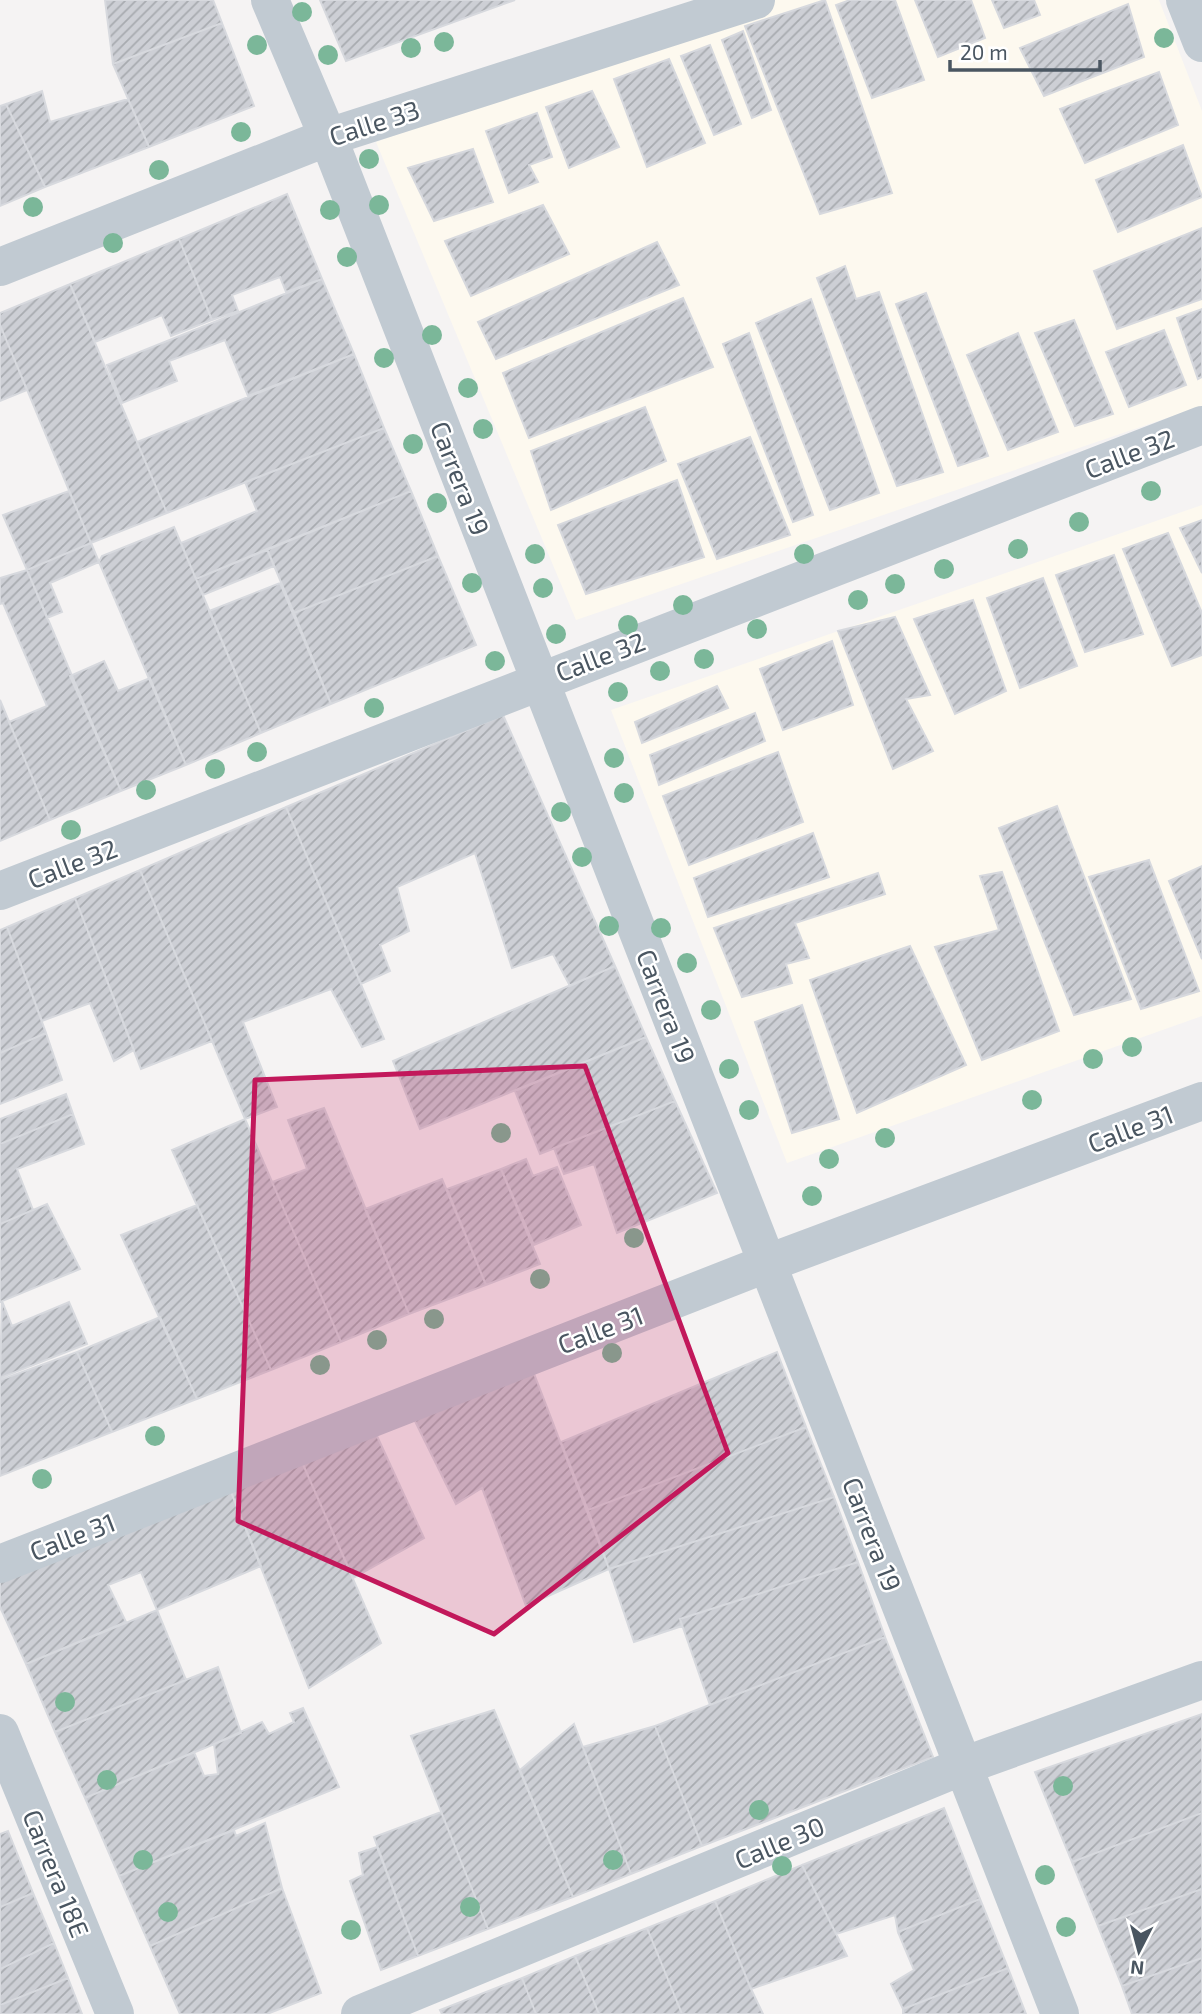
<svg xmlns="http://www.w3.org/2000/svg" width="1202" height="2014" viewBox="0 0 1202 2014" font-family="'Exo 2',sans-serif">
	<defs>
		<pattern id="building-hatch" width="6" height="6" patternUnits="userSpaceOnUse" patternTransform="scale(1.75)"><rect width="6" height="6" fill="#cdcfd5"/><path d="M-1 1l2-2M0 6l6-6M5 7l2-2" fill="none" stroke="#a8abb0"/></pattern>
	</defs>
	<rect width="100%" height="100%" fill="#f5f3f3"/>
	<path fill="#fdf9ef" d="M774 0H1159L1202 111V406L576 620 376 142Z
		M1202 505V1016L787 1163 611 710Z"/>
	<path fill="url(#building-hatch)" stroke="#d7d9de" stroke-width="2" d="M105 0H213L222 23 113 64Z
		M320 0H515L346 61Z
		M825 0 892 193 820 214 745 26Z
		M850 0H895L924 80 872 98 836 5Z
		M915 0H971L985 38 938 57Z
		M992 0H1034L1040 15 1004 28Z
		M1128 4 1144 57 1044 96 1020 48Z
		M222 23 254 106 149 147 113 64Z
		M743 31 771 110 752 118 722 40Z
		M710 45 741 124 714 135 681 56Z
		M669 59 705 143 647 167 614 79Z
		M1159 72 1178 125 1085 163 1060 109Z
		M42 91 50 122 128 99 149 147 45 187 6 104Z
		M592 91 619 147 569 168 546 107Z
		M6 104 45 187 0 206V106Z
		M537 113 552 157 529 165 538 182 509 193 486 131Z
		M1183 145 1202 197 1118 232 1096 180Z
		M473 149 493 202 434 221 408 168Z
		M287 194 322 279 286 292 280 277 232 295 238 311 212 320 179 239Z
		M543 205 569 254 471 296 445 241Z
		M1202 228V299L1117 329 1094 271Z
		M179 239 212 320 171 336 162 315 95 342 70 284Z
		M657 242 679 285 496 359 478 322Z
		M845 266 856 299 879 292 943 472 897 486 817 278Z
		M322 279 354 354 248 396 225 340 169 361 177 381 122 403 107 365Z
		M70 284 167 513 91 543 0 325V313Z
		M926 293 988 456 958 466 896 304Z
		M683 298 713 367 529 438 503 373Z
		M811 299 879 493 830 510 756 323Z
		M1202 309V377L1198 379 1177 318Z
		M1074 320 1113 414 1075 426 1035 333Z
		M0 325 27 390 0 401Z
		M1164 330 1186 385 1129 407 1106 352Z
		M749 333 813 515 793 522 723 344Z
		M1018 333 1058 432 1008 450 967 355Z
		M354 354 384 428 167 513 137 442Z
		M645 407 666 461 551 510 531 451Z
		M384 428 411 491 196 579 181 543 257 511 245 482Z
		M750 437 790 535 717 559 678 464Z
		M677 480 704 557 586 594 558 525Z
		M69 491 91 543 27 570 3 515Z
		M411 491 438 556 294 613 267 549Z
		M1202 520V573L1180 528Z
		M174 527 261 733 186 765 99 562 102 556Z
		M1168 533 1202 613V655L1172 666 1123 549Z
		M91 543 99 562 50 583 62 612 47 618 27 570Z
		M267 549 274 566 203 595 196 579Z
		M1114 555 1143 634 1085 652 1056 575Z
		M438 556 476 645 331 704 294 613Z
		M27 570 121 791 50 820 9 722 47 706 3 603 0 604V578Z
		M1043 578 1077 666 1020 688 987 598Z
		M280 583 331 704 261 733 209 611Z
		M973 600 1006 691 955 714 914 619Z
		M895 617 930 695 906 699 933 751 893 769 838 631Z
		M832 641 853 705 783 730 760 669Z
		M104 661 118 691 150 678 186 765 121 791 70 676Z
		M717 686 728 708 642 743 635 722Z
		M0 700 50 820 0 841Z
		M755 713 765 741 659 785 650 755Z
		M503 715 615 966 570 986 553 954 512 968 475 853 397 887 409 931 380 945 390 971 361 984 286 807Z
		M778 752 803 822 689 865 663 796Z
		M1057 806 1131 999 1074 1015 999 828Z
		M286 807 384 1039 362 1047 331 989 243 1022 277 1107 245 1119 140 870Z
		M813 833 829 877 708 917 694 878Z
		M1149 860 1199 991 1141 1009 1089 877Z
		M1202 866V959L1169 881Z
		M140 870 212 1041 141 1069 75 898Z
		M1002 872 1059 1031 982 1060 935 947 999 930 980 876Z
		M878 873 885 894 795 923 809 958 786 964 792 983 742 997 714 928Z
		M75 898 134 1050 114 1061 90 1003 42 1021 7 927Z
		M7 927 46 1033 0 1053V930Z
		M910 946 966 1065 857 1113 810 980Z
		M615 966 646 1037 420 1129 393 1061Z
		M802 1005 839 1119 792 1133 755 1022Z
		M46 1033 62 1080 0 1104V1053Z
		M646 1037 675 1101 540 1154 515 1091Z
		M66 1094 73 1114 0 1144V1119Z
		M675 1101 717 1193 617 1233 594 1164 564 1174 554 1148Z
		M324 1108 409 1314 341 1342 272 1182 307 1169 288 1120Z
		M73 1114 84 1144 17 1169 33 1210 0 1224V1144Z
		M245 1119 341 1342 271 1370 172 1150Z
		M526 1159 533 1176 557 1167 581 1225 534 1245 501 1169Z
		M501 1169 540 1264 486 1285 447 1189Z
		M442 1179 486 1285 409 1314 365 1209Z
		M47 1204 80 1269 0 1302V1224Z
		M197 1205 271 1370 197 1399 121 1235Z
		M2 1301 12 1326 69 1302 87 1344 0 1378Z
		M160 1317 197 1399 112 1432 77 1352Z
		M77 1352 112 1432 0 1476V1380Z
		M777 1352 806 1427 588 1510 561 1442Z
		M528 1358 609 1569 526 1606 482 1488 456 1504 408 1407Z
		M371 1423 424 1538 353 1578 298 1453Z
		M806 1427 834 1497 609 1569 588 1510Z
		M298 1453 381 1643 309 1688 227 1482Z
		M227 1482 261 1566 157 1610 141 1572 108 1585 126 1622 26 1664 0 1607V1577Z
		M834 1497 858 1562 680 1619 682 1626 634 1642 609 1569Z
		M858 1562 885 1637 710 1705 680 1619Z
		M157 1610 186 1680 55 1732 26 1664Z
		M885 1637 933 1757 702 1846 655 1726Z
		M218 1667 241 1733 85 1798 55 1732Z
		M303 1708 339 1787 119 1876 85 1798 194 1752 204 1776 218 1774 214 1744 262 1722 269 1734 294 1722 290 1713Z
		M494 1710 573 1897 488 1929 411 1736Z
		M1202 1714V1813L1072 1862 1035 1772Z
		M574 1724 631 1874 573 1897 520 1770Z
		M655 1726 702 1846 631 1874 583 1747Z
		M944 1808 980 1899 898 1932 895 1915 836 1934 802 1865Z
		M441 1812 488 1929 418 1956 374 1837Z
		M1202 1813V1889L1098 1926 1072 1862Z
		M265 1823 282 1888 150 1946 119 1876 234 1830 236 1836Z
		M8 1831 33 1893 0 1907V1834Z
		M377 1847 418 1956 381 1970 350 1881 363 1875 359 1853Z
		M802 1865 847 1956 751 1989 715 1901Z
		M282 1888 321 1993 267 2014H180L150 1946Z
		M1202 1889V1958L1122 1986 1098 1926Z
		M33 1893 54 1943 0 1969V1907Z
		M980 1899 1008 1968 903 2009 891 1984 914 1970 898 1932Z
		M715 1901 751 1989 763 2014H682L647 1928Z
		M647 1928 682 2014H599L575 1956Z
		M54 1943 68 1978 0 2005V1969Z
		M575 1956 599 2014H536L522 1978Z
		M1202 1958V2014H1132L1122 1986Z
		M1008 1968 1026 2014H903V2009Z
		M68 1978 82 2014H0V2005Z
		M522 1978 536 2014H442L440 2010Z"/>
	<g fill="none" stroke-linecap="round" stroke-linejoin="round">
		<path stroke="#c1cad2" stroke-width="38" d="M270 0 328 137 1060 2014
			M1185 0 1202 43
			M0 267 328 137 756 0
			M0 891 1202 425
			M0 1564 768 1263 1202 1101
			M0 1733 115 2014
			M360 2014 963 1766 1202 1680"/>
	</g>
	<g fill="#7bb799">
		<circle cx="302" cy="12" r="10"/>
		<circle cx="1164" cy="38" r="10"/>
		<circle cx="444" cy="42" r="10"/>
		<circle cx="257" cy="45" r="10"/>
		<circle cx="411" cy="48" r="10"/>
		<circle cx="328" cy="55" r="10"/>
		<circle cx="241" cy="132" r="10"/>
		<circle cx="369" cy="159" r="10"/>
		<circle cx="159" cy="170" r="10"/>
		<circle cx="379" cy="205" r="10"/>
		<circle cx="33" cy="207" r="10"/>
		<circle cx="330" cy="210" r="10"/>
		<circle cx="113" cy="243" r="10"/>
		<circle cx="347" cy="257" r="10"/>
		<circle cx="432" cy="335" r="10"/>
		<circle cx="384" cy="358" r="10"/>
		<circle cx="468" cy="388" r="10"/>
		<circle cx="483" cy="429" r="10"/>
		<circle cx="413" cy="444" r="10"/>
		<circle cx="1151" cy="491" r="10"/>
		<circle cx="437" cy="503" r="10"/>
		<circle cx="1079" cy="522" r="10"/>
		<circle cx="1018" cy="549" r="10"/>
		<circle cx="535" cy="554" r="10"/>
		<circle cx="804" cy="554" r="10"/>
		<circle cx="944" cy="569" r="10"/>
		<circle cx="472" cy="583" r="10"/>
		<circle cx="895" cy="584" r="10"/>
		<circle cx="543" cy="588" r="10"/>
		<circle cx="858" cy="600" r="10"/>
		<circle cx="683" cy="605" r="10"/>
		<circle cx="628" cy="625" r="10"/>
		<circle cx="757" cy="629" r="10"/>
		<circle cx="556" cy="634" r="10"/>
		<circle cx="704" cy="659" r="10"/>
		<circle cx="495" cy="661" r="10"/>
		<circle cx="660" cy="671" r="10"/>
		<circle cx="618" cy="692" r="10"/>
		<circle cx="374" cy="708" r="10"/>
		<circle cx="257" cy="752" r="10"/>
		<circle cx="614" cy="758" r="10"/>
		<circle cx="215" cy="769" r="10"/>
		<circle cx="146" cy="790" r="10"/>
		<circle cx="624" cy="793" r="10"/>
		<circle cx="561" cy="812" r="10"/>
		<circle cx="71" cy="830" r="10"/>
		<circle cx="582" cy="857" r="10"/>
		<circle cx="609" cy="926" r="10"/>
		<circle cx="661" cy="928" r="10"/>
		<circle cx="687" cy="963" r="10"/>
		<circle cx="711" cy="1010" r="10"/>
		<circle cx="1132" cy="1047" r="10"/>
		<circle cx="1093" cy="1059" r="10"/>
		<circle cx="729" cy="1069" r="10"/>
		<circle cx="1032" cy="1100" r="10"/>
		<circle cx="749" cy="1110" r="10"/>
		<circle cx="501" cy="1133" r="10"/>
		<circle cx="885" cy="1138" r="10"/>
		<circle cx="829" cy="1159" r="10"/>
		<circle cx="812" cy="1196" r="10"/>
		<circle cx="634" cy="1238" r="10"/>
		<circle cx="540" cy="1279" r="10"/>
		<circle cx="434" cy="1319" r="10"/>
		<circle cx="377" cy="1340" r="10"/>
		<circle cx="612" cy="1353" r="10"/>
		<circle cx="320" cy="1365" r="10"/>
		<circle cx="155" cy="1436" r="10"/>
		<circle cx="42" cy="1479" r="10"/>
		<circle cx="65" cy="1702" r="10"/>
		<circle cx="107" cy="1780" r="10"/>
		<circle cx="1063" cy="1786" r="10"/>
		<circle cx="759" cy="1810" r="10"/>
		<circle cx="143" cy="1860" r="10"/>
		<circle cx="613" cy="1860" r="10"/>
		<circle cx="782" cy="1866" r="10"/>
		<circle cx="1045" cy="1875" r="10"/>
		<circle cx="470" cy="1907" r="10"/>
		<circle cx="168" cy="1912" r="10"/>
		<circle cx="1066" cy="1927" r="10"/>
		<circle cx="351" cy="1930" r="10"/>
	</g>
	<path fill="#c2185b" fill-opacity="0.2" stroke="#c2185b" stroke-width="5" stroke-linejoin="round" d="M585 1066 728 1453 494 1634 238 1521 255 1080Z"/>
	<g text-anchor="middle" dominant-baseline="central" stroke-width="5" stroke-linejoin="round" paint-order="stroke">
		<g font-size="26" fill="#4a5661" stroke="#fff">
			<text transform="translate(374 122) rotate(-18)">Calle 33</text>
			<text transform="translate(1129 453) rotate(-21)">Calle 32</text>
			<text transform="translate(461 478) rotate(69)">Carrera 19</text>
			<text transform="translate(600 656) rotate(-21)">Calle 32</text>
			<text transform="translate(72 863) rotate(-21)">Calle 32</text>
			<text transform="translate(667 1006) rotate(69)">Carrera 19</text>
			<text transform="translate(1130 1128) rotate(-21)">Calle 31</text>
			<text transform="translate(600 1329) rotate(-21)">Calle 31</text>
			<text transform="translate(873 1534) rotate(69)">Carrera 19</text>
			<text transform="translate(72 1536) rotate(-21)">Calle 31</text>
			<text transform="translate(779 1842) rotate(-23)">Calle 30</text>
			<text transform="translate(57 1873) rotate(68)">Carrera 18E</text>
		</g>
	</g>
	<g transform="translate(1139 1951) rotate(186)" stroke="#ffffff" stroke-width="5" paint-order="stroke">
	<path d="M0-5L12 26L0 18L-12 26Z" fill="#4a5661"/>
	<text y="-10" font-size="19" font-weight="bold" text-anchor="middle" fill="#4a5661">N</text>
	</g>
	<path d="M950 60v10h150v-10" fill="none" stroke="#4a5661" stroke-width="3.5"/>
	<text x="960" y="60" font-size="21" fill="#4a5661" stroke="#ffffff" stroke-width="5" paint-order="stroke">20 m</text>
</svg>
